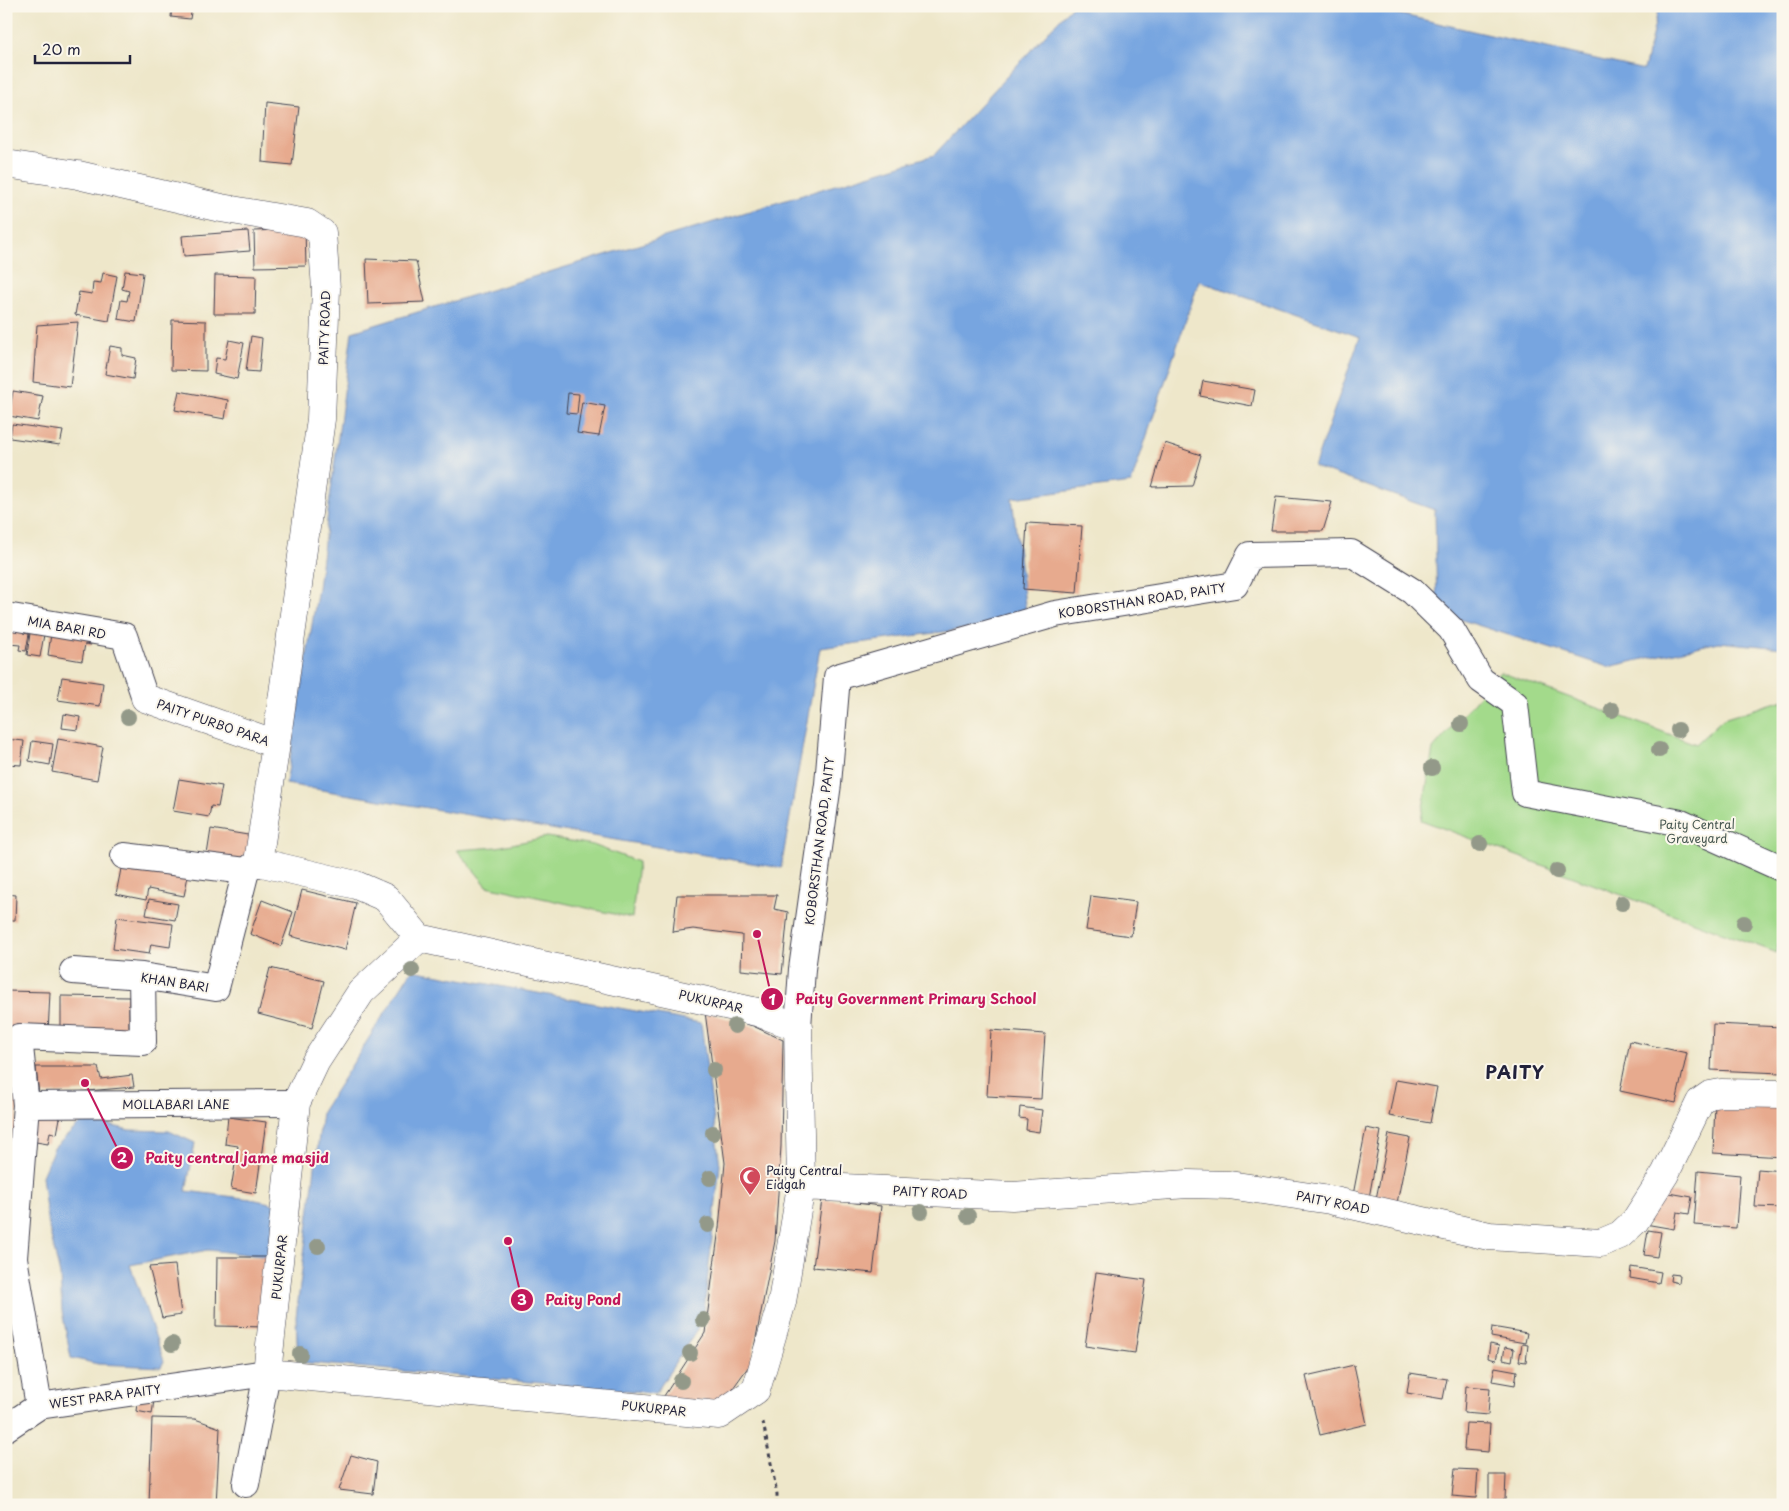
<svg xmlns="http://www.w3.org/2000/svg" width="1789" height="1511" viewBox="0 0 1789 1511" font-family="'Playpen Sans',sans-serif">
	<rect width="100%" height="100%" fill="#fbf7ec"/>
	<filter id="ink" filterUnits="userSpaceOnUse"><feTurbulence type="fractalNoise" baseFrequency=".02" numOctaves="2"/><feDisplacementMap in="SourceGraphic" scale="10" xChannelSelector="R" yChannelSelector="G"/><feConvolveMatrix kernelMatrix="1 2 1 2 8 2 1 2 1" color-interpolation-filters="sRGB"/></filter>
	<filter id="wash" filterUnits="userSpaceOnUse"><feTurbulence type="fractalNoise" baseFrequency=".0096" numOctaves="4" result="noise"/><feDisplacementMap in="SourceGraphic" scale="20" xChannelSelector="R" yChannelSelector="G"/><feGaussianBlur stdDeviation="1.12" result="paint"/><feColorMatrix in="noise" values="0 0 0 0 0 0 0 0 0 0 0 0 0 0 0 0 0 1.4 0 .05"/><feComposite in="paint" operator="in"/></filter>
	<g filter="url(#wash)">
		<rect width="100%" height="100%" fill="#eee7ca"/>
		<path fill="#a3da8b" stroke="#627e63" d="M1500 672 1696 744 1723 719 1783 700V895L1777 953 1421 820 1433 749Z
			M547 837 593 845 638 862 632 918 487 886 457 850 497 847Z"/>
		<path fill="#77a5e0" stroke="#4c648e" d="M1072 6H1363L1644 70 1659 6H1783V648L1719 642 1608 667 1437 612 1435 510 1314 467 1360 337 1199 281 1131 483 1012 498 1027 621 820 648 781 868 286 784 318 588 352 332 934 155Z
			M412 970 701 1023 720 1165 703 1320 656 1393 298 1362 296 1317 322 1112Z
			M85 1119 129 1130 169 1131 195 1143 186 1191 251 1199 284 1206 280 1258 208 1250 130 1265 164 1361 161 1367 98 1364 71 1358 62 1311 60 1275 47 1219 42 1176 54 1148Z"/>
		<g id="blocks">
			<path fill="#e7aa8e" d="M172 6H192L190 19 171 17Z
				M265 103 299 107 292 165 262 162Z
				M305 229 306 266 255 267 254 231Z
				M248 231 250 251 184 256 182 236Z
				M366 259 416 261 425 302 368 304Z
				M125 271 143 273 136 322 118 319 121 300 127 301 129 291 122 289Z
				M103 273 117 276 109 321 75 315 79 292 92 294 93 282 101 283Z
				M215 275 256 276 255 314H214Z
				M172 320 206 321V371L171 370Z
				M78 322 70 387 33 382 37 325Z
				M251 336 262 338 259 372 246 371Z
				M229 340 244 343 237 379 214 374 216 358 225 359Z
				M110 346 122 348V355L136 358 133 379 105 374Z
				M1203 381 1255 390 1252 406 1200 396Z
				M13 391 43 396 38 421 9 416Z
				M179 391 228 400 225 419 175 410Z
				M568 393 579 394 577 414 566 413Z
				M582 402 605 406 599 436 577 433Z
				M12 424 63 431 60 445 10 438Z
				M1165 443 1201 455 1192 486 1152 487Z
				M1276 497 1332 502 1323 531H1271Z
				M1027 523 1082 526 1077 593 1023 589Z
				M13 620 25 622 23 633 29 634 26 651 19 650 20 645 9 644Z
				M31 626 45 629 40 657 27 655Z
				M52 627 92 634 91 645 85 644 82 661 48 655Z
				M62 677 103 683 100 706 58 700Z
				M64 714 80 717 78 730 62 728Z
				M6 739 24 741 21 765 6 764Z
				M58 739 103 747 97 780 52 772Z
				M32 741 53 744 50 765 29 761Z
				M179 779 222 786 218 807 211 806 209 817 173 811Z
				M211 829 254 836 250 857 243 856 241 867 206 861Z
				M122 864 188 876 184 896 148 889 146 900 116 894Z
				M302 890 356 903 345 950 290 936Z
				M6 894 16 895 15 920H6Z
				M677 895H777L774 909 788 912 782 974 741 970 742 935 693 929 673 932Z
				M1091 896 1136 902 1131 936 1086 930Z
				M149 899 178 904 175 920 146 915Z
				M262 900 293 912 281 946 250 934Z
				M117 917 173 924 170 947 151 944 149 954 113 949Z
				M270 968 324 981 312 1028 258 1014Z
				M6 991 50 992 48 1034 6 1033Z
				M61 996 129 997V1030L61 1029Z
				M705 1012 753 1026 783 1040 781 1146 775 1241 751 1363 723 1402 662 1399 705 1333 719 1228 725 1163Z
				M1713 1024 1783 1027 1781 1073 1711 1070Z
				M991 1030 1045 1034 1041 1099 987 1096Z
				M1630 1041 1687 1053 1676 1103 1620 1091Z
				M36 1067H98L101 1079 132 1075 134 1087 39 1095Z
				M1396 1080 1437 1087 1430 1123 1389 1116Z
				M6 1094 19 1096 12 1160 6 1159Z
				M1715 1104 1783 1107V1157L1713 1153Z
				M1020 1107 1042 1110 1039 1132 1026 1130 1027 1119 1019 1118Z
				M31 1113 60 1118 57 1134 50 1132 48 1144 30 1141Z
				M228 1117 266 1122 256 1193 231 1189 238 1146 225 1144Z
				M1366 1128 1381 1131 1369 1198 1353 1195Z
				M1389 1134 1410 1138 1397 1203 1376 1199Z
				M1758 1169 1783 1171V1208L1755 1207Z
				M1698 1171 1740 1175 1736 1228 1694 1225Z
				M1658 1191 1692 1197 1689 1214 1677 1212 1674 1229 1645 1224Z
				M822 1199 881 1206 873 1273 813 1267Z
				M1648 1230 1661 1232 1657 1257 1644 1255Z
				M217 1257H270L269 1327 216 1326Z
				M175 1265 181 1315 162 1318 149 1267Z
				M1631 1267 1661 1272 1659 1283 1630 1278Z
				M1096 1273 1146 1280 1135 1353 1085 1346Z
				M1671 1274 1680 1275 1679 1283 1670 1281Z
				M1492 1327 1527 1333 1525 1343 1491 1337Z
				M1490 1344 1499 1346 1496 1360 1488 1358Z
				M1522 1344 1528 1345 1526 1362 1519 1361Z
				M1505 1347 1514 1349 1512 1361 1503 1359Z
				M1354 1365 1367 1424 1320 1435 1306 1376Z
				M1495 1367 1517 1371 1515 1385 1492 1381Z
				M1410 1373 1447 1379 1443 1399 1407 1393Z
				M1466 1386 1490 1388 1488 1415 1464 1413Z
				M138 1397 154 1400 152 1414 136 1411Z
				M152 1418 195 1419 220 1428 216 1505H149Z
				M1466 1423 1490 1424 1488 1452 1464 1450Z
				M351 1455 377 1462 373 1494 339 1490Z
				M1455 1469 1478 1470 1476 1498 1452 1496Z
				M1489 1475H1506L1505 1500H1489Z"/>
		</g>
	</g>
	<g filter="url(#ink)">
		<use href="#blocks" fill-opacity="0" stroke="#414050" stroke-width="1"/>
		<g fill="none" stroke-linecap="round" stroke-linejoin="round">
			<g stroke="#414050" stroke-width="28">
				<path id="pedestrian" d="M6 616 124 636 145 698
					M124 856 246 871
					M73 971 142 976 216 988 246 871 258 862
					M142 976 143 1042 19 1037 26 1105 14 1258 39 1406 267 1373 246 1484
					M798 1027 802 969 828 784 837 677 1055 614 1235 585 1250 555 1351 553 1412 591 1451 629 1481 680 1515 704 1525 793 1681 823 1783 869
					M26 1105 296 1103
					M6 1428 39 1406"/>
			</g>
			<g stroke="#414050" stroke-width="29">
				<path id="minor" d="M6 164 78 175 221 208 307 223 322 233 326 289 321 419 276 744
					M145 698 276 744 258 862 356 885 386 898 419 938
					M419 938 757 1012 798 1027 801 1186 782 1302 756 1390 719 1415 267 1373 296 1103 316 1061 361 992Z
					M801 1186 1012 1196 1188 1184 1229 1185 1330 1200 1489 1236 1601 1243 1620 1235 1635 1221 1665 1174 1700 1102 1710 1095 1721 1093 1783 1094"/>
			</g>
			<path stroke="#414050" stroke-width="3" stroke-dasharray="4 4" stroke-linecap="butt" d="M763 1422 777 1494V1505"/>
			<use href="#pedestrian" stroke="#fff" stroke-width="26"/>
			<use href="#minor" stroke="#fff" stroke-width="28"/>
		</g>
		<g fill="#939989">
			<circle cx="1612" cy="710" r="8"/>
			<circle cx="128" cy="717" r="8"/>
			<circle cx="1461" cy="724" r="8"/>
			<circle cx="1678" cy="730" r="8"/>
			<circle cx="1659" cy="750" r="8"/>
			<circle cx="1432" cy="768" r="8"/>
			<circle cx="1480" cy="844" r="8"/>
			<circle cx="1557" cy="871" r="8"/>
			<circle cx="1622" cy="903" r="8"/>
			<circle cx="1744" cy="923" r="8"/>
			<circle cx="412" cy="970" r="8"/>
			<circle cx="735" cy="1026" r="8"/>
			<circle cx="714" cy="1070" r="8"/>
			<circle cx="713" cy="1133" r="8"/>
			<circle cx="710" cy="1178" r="8"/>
			<circle cx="921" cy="1212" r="8"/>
			<circle cx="968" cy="1216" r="8"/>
			<circle cx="708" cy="1225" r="8"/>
			<circle cx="318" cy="1246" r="8"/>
			<circle cx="703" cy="1320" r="8"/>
			<circle cx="172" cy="1344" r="8"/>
			<circle cx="690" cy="1353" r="8"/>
			<circle cx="300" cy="1354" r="8"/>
			<circle cx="681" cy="1381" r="8"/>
		</g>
	</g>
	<defs>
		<g id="mosque-pin" transform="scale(1.125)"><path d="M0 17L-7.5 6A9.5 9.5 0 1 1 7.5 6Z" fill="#d1495b" stroke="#fbf7ec"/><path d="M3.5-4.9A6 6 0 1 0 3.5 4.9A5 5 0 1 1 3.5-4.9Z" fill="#fff"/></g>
	</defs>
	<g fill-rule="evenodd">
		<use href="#mosque-pin" x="750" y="1177"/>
	</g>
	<g text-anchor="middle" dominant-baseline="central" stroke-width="4" stroke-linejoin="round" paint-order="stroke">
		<g font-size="12" fill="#22223b" stroke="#fbf7ec">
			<text transform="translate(324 328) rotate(-88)">PAITY ROAD</text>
			<text transform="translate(1142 600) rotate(-9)">KOBORSTHAN ROAD, PAITY</text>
			<text transform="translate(67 627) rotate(10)">MIA BARI RD</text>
			<text transform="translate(213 722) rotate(19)">PAITY PURBO PARA</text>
			<text transform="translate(819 841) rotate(-83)">KOBORSTHAN ROAD, PAITY</text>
			<text transform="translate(175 982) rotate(9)">KHAN BARI</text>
			<text transform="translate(711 1001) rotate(13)">PUKURPAR</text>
			<text x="176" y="1104">MOLLABARI LANE</text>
			<text transform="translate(930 1192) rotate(3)">PAITY ROAD</text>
			<text transform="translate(1333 1202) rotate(11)">PAITY ROAD</text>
			<text transform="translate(279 1267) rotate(-84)">PUKURPAR</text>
			<text transform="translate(105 1396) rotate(-8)">WEST PARA PAITY</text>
			<text transform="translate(654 1408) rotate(6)">PUKURPAR</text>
		</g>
		<g font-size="12" fill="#495953" stroke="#fbf7ec">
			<text x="1697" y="824">Paity Central<tspan x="1697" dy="14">Graveyard</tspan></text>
		</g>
		<g font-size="12" fill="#22223b" stroke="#fbf7ec" text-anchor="start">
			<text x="766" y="1170">Paity Central<tspan x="766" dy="14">Eidgah</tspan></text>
		</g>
		<g font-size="18" font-weight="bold" letter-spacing="1" fill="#22223b" stroke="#fbf7ec">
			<text x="1515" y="1071">PAITY</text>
		</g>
	</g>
	<path fill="none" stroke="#c2185b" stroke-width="2" d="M757 934L772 999M85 1083L122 1158M508 1241L522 1300"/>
	<g fill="#c2185b" stroke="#fbf7ec" stroke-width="2">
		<circle cx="757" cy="934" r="5"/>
		<circle cx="85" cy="1083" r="5"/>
		<circle cx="508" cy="1241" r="5"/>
		<circle cx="772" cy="999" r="12"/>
		<circle cx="122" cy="1158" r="12"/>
		<circle cx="522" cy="1300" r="12"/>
	</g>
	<g font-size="15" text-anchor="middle" font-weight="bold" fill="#fff">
		<text x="772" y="1005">1</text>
		<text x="122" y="1163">2</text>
		<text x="522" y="1305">3</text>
	</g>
	<g font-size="14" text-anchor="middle" font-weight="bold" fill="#c2185b" stroke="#fbf7ec" stroke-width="4" stroke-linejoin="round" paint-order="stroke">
		<text x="916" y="1004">Paity Government Primary School</text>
		<text x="237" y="1163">Paity central jame masjid</text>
		<text x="583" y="1305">Paity Pond</text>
	</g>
	<rect width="1789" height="1511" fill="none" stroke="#fbf7ec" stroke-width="25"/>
	<path d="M35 55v8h95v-8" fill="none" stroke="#22223b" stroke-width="2.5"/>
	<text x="42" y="55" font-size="15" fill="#22223b" stroke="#fbf7ec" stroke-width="4" paint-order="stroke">20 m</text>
</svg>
